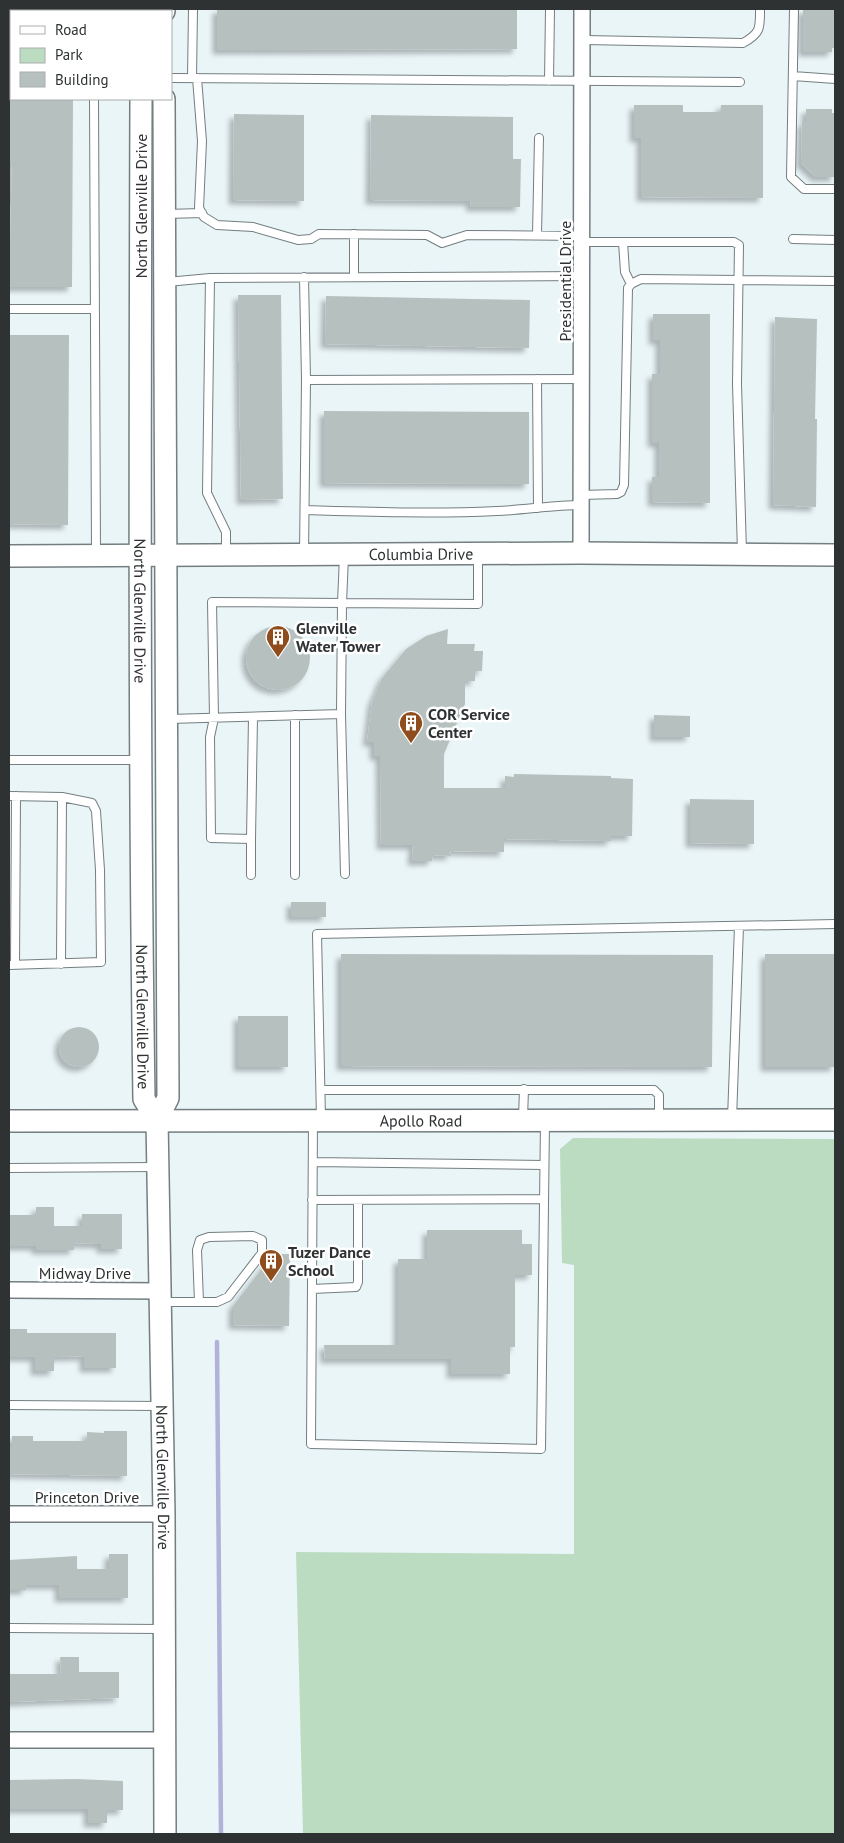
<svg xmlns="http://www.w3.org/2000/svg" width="844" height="1843" viewBox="0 0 844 1843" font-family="'PT Sans',sans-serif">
	<defs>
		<filter id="shadow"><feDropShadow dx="-4.5" dy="4.5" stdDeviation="2.5" flood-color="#0004"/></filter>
	</defs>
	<rect width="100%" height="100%" fill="#eaf5f8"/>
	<path fill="#bcdcc2" d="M573 1138 835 1139V1834H303L296 1552 574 1554V1265L562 1263 560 1149Z"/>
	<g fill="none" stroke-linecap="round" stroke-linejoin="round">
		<path stroke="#b0b2d7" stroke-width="4.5" d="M217 1342 221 1834"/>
	</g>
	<path fill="#b6c1bf" filter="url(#shadow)" d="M217 9H517V49L217 50Z
		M803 9H835V48H832V52H803Z
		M9 99H73L72 287H9L12 163H9Z
		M634 105H683V112H720L721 105H763V198L641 197V138H634Z
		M806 109H832V113H835V177H816L801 163 802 122H806Z
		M234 114 304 115V201L233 200Z
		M371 115 513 117V159H521L520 207H470L471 201 370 200Z
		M238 295H281L283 499 241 500Z
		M326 296 530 300 529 348 325 344Z
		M653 314H710V503L652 502V477H659V443H652V374H660V340H653Z
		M775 317 817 319 815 419H817L816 507 773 505Z
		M9 335H69L68 525 9 524Z
		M324 411 529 412V484L324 483Z
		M246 658a32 32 0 1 1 64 0a32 32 0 1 1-64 0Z
		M448 629 447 644H475L474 651H483L482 671H475V681H465V704L444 754V788H505V776L514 777V774L611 776V778L633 779 632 836H611V841L504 839V852L450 851 451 856 433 855 432 861H412L413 845H381L380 756H374V742H367L372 702 382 678 406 649 426 636Z
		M654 715 690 716V737H654Z
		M690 799 754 800V844L690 843Z
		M291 902H326V917H291Z
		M341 954 713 955 712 1067 341 1066Z
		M765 954H835V1067H765Z
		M238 1016H288V1067H238Z
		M59 1047a20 20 0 1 1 40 0a20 20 0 1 1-40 0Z
		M36 1207H54V1226H82V1214H122V1249H101V1244L74 1243V1250H36V1246H9V1215H36Z
		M427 1230H522V1244H532V1275H515V1347H510V1374H451V1359H325L324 1345H398V1259H427Z
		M273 1254H290L289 1326 233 1325V1306Z
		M9 1329H27V1333H116V1368H84V1356L54 1357V1371H35V1357H9Z
		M104 1431H127V1476L9 1474V1447H12V1436H33V1441H87V1432L104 1433Z
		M109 1554H128V1598H59V1585H26V1590H9V1560L77 1556V1569H109Z
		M60 1657H79V1672H119V1698L9 1702V1674H61Z
		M76 1779 123 1781V1810H107V1823H88V1809H9V1780Z"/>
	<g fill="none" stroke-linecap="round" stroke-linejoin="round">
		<g stroke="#747e81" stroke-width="10">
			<path id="lane" d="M794 9 791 177 804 189H835
				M96 11 97 9
				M9 25H11
				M584 40 743 43C761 33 760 28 760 9
				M9 59H11
				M793 76 835 79
				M171 78 740 82
				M192 78 193 9
				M197 78 202 141 199 208 204 217 217 225 253 227 298 240 311 239 319 234 427 235 442 243 467 235 583 236
				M549 81 550 9
				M94 99 96 553
				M166 214 202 213
				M354 234V277
				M537 235 539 138
				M793 239 835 240
				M583 242H734L739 245 737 384 742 552
				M623 242 625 272 631 284
				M304 277 306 380
				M210 278 583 276
				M167 282 210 278 207 493 226 532V554
				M9 309H95
				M537 379 538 508
				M581 495 617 494 621 492 624 485 628 288 631 284 641 279 835 281
				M305 510C369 512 433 514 497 511 525 510 553 505 581 505
				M304 554 306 380 582 379
				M341 714 342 603 478 604V554
				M295 715V875
				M169 719 341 714 345 874
				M9 760H139
				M9 796 62 797 92 803 96 811 100 870 101 962 9 965
				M251 839 253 717
				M251 875V839L211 838 210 737 214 718 212 602 342 603 344 556
				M61 964 62 797
				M15 965 16 796
				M321 1090H654L659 1095V1118
				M523 1118 524 1089
				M321 1119 317 934 835 924
				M732 1119 739 926
				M313 1122 311 1444 541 1449 545 1122
				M313 1162 544 1165
				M9 1168 157 1167
				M312 1200 544 1199
				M253 1236 262 1240V1253L228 1297 217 1302H199L197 1250 200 1240 209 1237Z
				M312 1289 356 1287 358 1282V1200
				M161 1302H199
				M9 1405 162 1406
				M9 1628 162 1629"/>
		</g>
		<g stroke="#747e81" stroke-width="18">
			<path id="street" d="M581 553 582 9
				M9 1290 161 1291
				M9 1514H164
				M9 1740H166"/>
		</g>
		<g stroke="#747e81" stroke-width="24">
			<g id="secondary">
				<path d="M141 9V11"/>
				<path d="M164 9V11"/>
				<path id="s1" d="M141 99C140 432 139 765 144 1099L157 1120"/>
				<path id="s2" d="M164 99 168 1098 157 1120 164 1514 165 1834"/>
				<path id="s3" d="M9 556 581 553 835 555"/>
				<path id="s4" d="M9 1121 835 1120"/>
			</g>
		</g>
		<use href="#lane" stroke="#fff" stroke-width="8"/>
		<use href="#street" stroke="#fff" stroke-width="15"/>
		<use href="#secondary" stroke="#fff" stroke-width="21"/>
	</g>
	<defs>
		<g id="building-pin" transform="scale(1.25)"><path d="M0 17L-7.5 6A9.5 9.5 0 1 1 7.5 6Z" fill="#8f4c1d" stroke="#fff"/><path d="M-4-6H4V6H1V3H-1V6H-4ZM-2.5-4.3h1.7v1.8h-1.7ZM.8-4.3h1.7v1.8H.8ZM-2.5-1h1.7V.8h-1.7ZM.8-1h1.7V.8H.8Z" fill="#fff"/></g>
	</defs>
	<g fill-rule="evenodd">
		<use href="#building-pin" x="278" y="637"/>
		<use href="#building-pin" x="411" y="723"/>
		<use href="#building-pin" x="271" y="1261"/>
	</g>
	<g text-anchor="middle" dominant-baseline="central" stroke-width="5" stroke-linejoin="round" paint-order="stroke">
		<g font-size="16" fill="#2e3233" stroke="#fff">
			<text transform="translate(141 206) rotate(-90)">North Glenville Drive</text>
			<text transform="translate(565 281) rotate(-90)">Presidential Drive</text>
			<text stroke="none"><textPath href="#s3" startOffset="412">Columbia Drive</textPath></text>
			<text stroke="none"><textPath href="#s1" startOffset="512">North Glenville Drive</textPath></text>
			<text stroke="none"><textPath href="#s1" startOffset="918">North Glenville Drive</textPath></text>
			<text stroke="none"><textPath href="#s4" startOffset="412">Apollo Road</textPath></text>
			<text x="85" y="1273">Midway Drive</text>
			<text stroke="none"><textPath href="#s2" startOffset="1381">North Glenville Drive</textPath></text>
			<text x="87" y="1497">Princeton Drive</text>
		</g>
		<g font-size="16" font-weight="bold" fill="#2e3233" stroke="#fff" text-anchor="start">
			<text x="296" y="628">Glenville<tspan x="296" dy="18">Water Tower</tspan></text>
			<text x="428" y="714">COR Service<tspan x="428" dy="18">Center</tspan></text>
			<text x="288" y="1252">Tuzer Dance<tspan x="288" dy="18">School</tspan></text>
		</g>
	</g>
	<rect width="844" height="1843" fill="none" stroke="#2e3233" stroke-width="20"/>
	<rect x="10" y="10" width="162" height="90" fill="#ffffff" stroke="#abadad"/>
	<rect x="20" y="26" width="25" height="8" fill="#ffffff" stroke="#abadad"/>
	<text x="55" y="35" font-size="15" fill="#2e3233">Road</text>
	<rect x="20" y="48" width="25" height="15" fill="#bcdcc2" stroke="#abadad"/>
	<text x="55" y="60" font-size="15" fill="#2e3233">Park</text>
	<rect x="20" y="72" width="25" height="15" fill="#b6c1bf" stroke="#abadad"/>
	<text x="55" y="85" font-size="15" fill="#2e3233">Building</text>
</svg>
